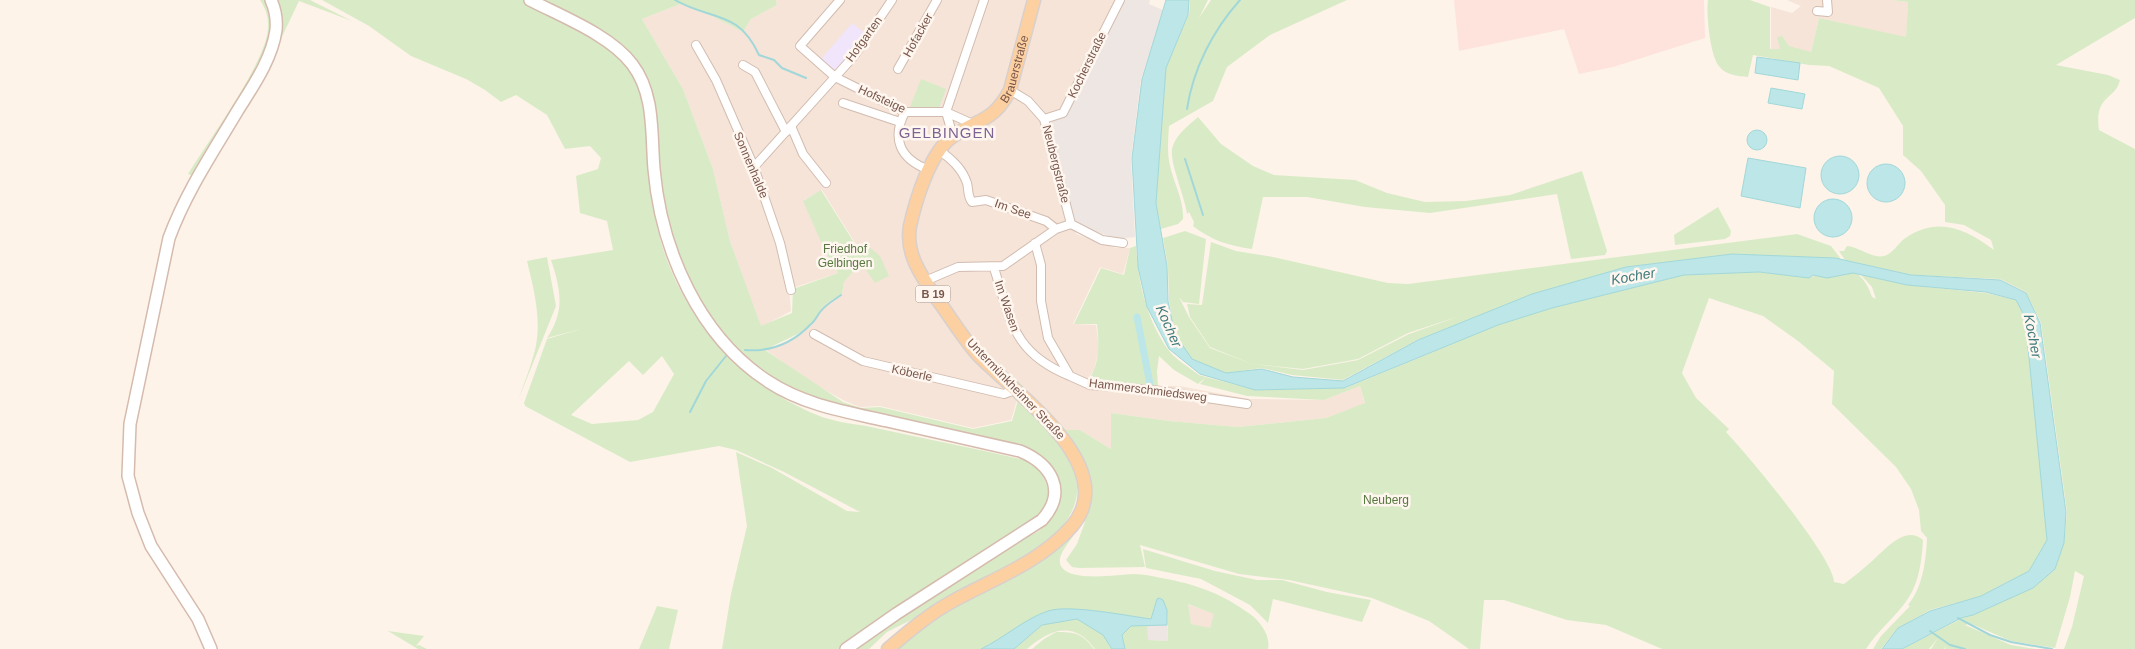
<svg xmlns="http://www.w3.org/2000/svg" width="2135" height="649" viewBox="0 0 2135 649" font-family="Arial,sans-serif">
	<rect width="100%" height="100%" fill="#fdf3e9"/>
	<path fill="#f5e4d7" d="M776 0H1118L1066 111 1049 119 1076 234 1116 248H1130L1123 274 1100 267 1073 324 1096 325 1099 349 1094 369 1089 378 1111 385 1179 386 1249 399 1324 400 1360 386 1365 404 1326 418 1238 427 1169 421 1111 413V449L1080 430H1066L1018 381 993 362 983 371 1017 400 1011 420 973 428 880 406 860 407 843 400 811 382 766 350 790 341 817 318 820 309 827 303 842 294 844 282 861 263 859 249 822 190 804 200 825 251 838 273 789 289 791 311 761 327 730 241 713 169 683 89 642 19 680 4 712 16 743 32 751 19 777 5Z
		M1787 0H1891L1908 2 1906 38 1819 18 1808 64 1771 57V7L1792 13 1801 6Z
		M1187 604 1215 614 1210 629 1191 624Z"/>
	<path fill="#fde3dc" d="M1454 0H1704L1705 38 1613 67 1579 74 1564 29 1459 51Z"/>
	<path fill="#eee6e2" d="M1122 0H1150L1149 4 1163 10 1141 79 1131 158 1135 237 1117 239 1075 224 1050 120 1067 112Z
		M1147 625H1167L1168 641 1147 640Z"/>
	<path fill="#f0e5fa" d="M852 23 866 34 839 71 835 70 821 59Z"/>
	<path fill="#d9ebc6" fill-rule="evenodd" d="M260 0H265C277 23 268 45 258 67L193 176 188 174C207 143 266 62 268 29 269 18 266 9 260 0Z
		M273 0H310L352 21 299 1 252 100 248 98 269 58Z
		M322 0H776L777 5 751 19 743 32 712 16 680 4 642 19 683 89 713 169 730 241 761 326 792 313 793 289 838 273 825 251 803 201 821 190 855 244 859 249 868 246 880 256 889 276 875 283 861 263 844 282 842 294C835 298 827 302 822 308 817 314 815 321 808 327 795 337 779 342 765 350L843 402 861 408 880 407 973 429 1012 421 1018 400C1069 446 1110 493 1040 548 1026 559 1006 566 990 575 967 588 945 603 921 615 910 621 898 626 887 632L869 649H858L894 619 1019 541 1039 531 1055 512 1059 502 1061 488 1057 476 1051 465 1043 457 1031 449 991 438 824 403 771 379 736 349 711 319 688 282 653 204C665 297 730 380 817 415 836 423 860 424 880 429 928 439 977 449 1025 460L1041 472 1049 490 1046 506 1033 521 904 601 841 649H722L731 594 747 526 736 452 772 468 847 511 860 512 784 472 736 450 719 446 630 462 525 406 524 403 547 339 584 328 547 338C565 311 561 290 551 260L613 250 607 221 580 213 576 176 598 169 601 158 590 146 565 149 547 115 516 95 501 102 485 90 466 79 411 56 369 26ZM662 356 674 374 653 412 638 420 592 424 571 415 629 361 643 375Z
		M1190 0H1208L1199 18 1211 0H1347L1270 35 1227 67 1213 101 1169 126C1168 139 1167 153 1170 166 1174 184 1184 200 1183 219L1178 224 1161 229 1156 203 1166 68 1189 14Z
		M1708 0H1750L1770 7V49H1780L1777 37 1782 36 1789 46 1811 52 1819 18 1906 37 1908 2 1891 0H2135V18L2056 65 2108 75 2120 80C2115 101 2094 94 2099 130L2135 149V649H2064L2072 627 2084 576 2075 571 2070 597 2055 648 2011 641 1960 619 1973 615 2033 588 2055 569 2064 543 2067 512 2041 323 2026 292 2000 279 1911 275 1845 260 1839 251H1844L1847 246C1859 247 1873 259 1884 256 1892 254 1898 244 1904 239 1937 215 1966 229 1994 250L1991 240 1964 225 1945 222V205L1921 171 1903 155V126L1879 88 1829 66 1809 65 1753 55 1748 77C1738 76 1725 75 1719 66 1710 55 1706 14 1708 0Z
		M921 79 946 89 939 108 910 107Z
		M1198 117 1221 144 1253 166 1274 175 1355 180 1387 193 1425 202 1466 201 1510 195 1582 171 1607 251 1605 255 1571 259 1557 194 1430 213 1365 207 1307 197H1263L1252 249C1229 246 1211 240 1193 226L1194 222 1189 212 1187 214C1185 197 1170 164 1172 150 1174 136 1189 125 1198 117Z
		M1718 207 1731 231 1730 236 1725 239 1675 245 1674 235Z
		M1185 231 1206 239 1199 304 1183 302 1179 297 1189 317 1210 348 1252 364 1210 347 1190 317 1187 304 1202 305 1211 242 1236 251 1273 257 1388 283 1408 284 1797 234 1831 246 1841 259 1732 254 1626 267 1532 294 1417 340 1343 380 1292 375 1262 368 1226 373 1192 359 1175 334 1169 301 1168 267 1163 238ZM1460 316 1409 334 1358 360 1303 370 1254 364 1303 369 1358 359 1408 333Z
		M1136 246C1138 281 1146 318 1167 348 1174 359 1189 367 1199 375L1206 377 1198 384 1174 370 1159 356 1157 371 1158 386 1112 384 1090 378C1100 360 1099 344 1097 324H1074L1101 268 1124 275 1130 248Z
		M547 257 556 306 519 398C524 383 531 366 535 350 542 320 534 290 527 261Z
		M1759 272 1809 278C1816 273 1825 277 1833 277 1840 276 1846 272 1853 273 1862 273 1870 290 1872 297L1876 299 1872 287 1861 275 1907 285 1986 293 2016 300 2025 317 2047 540 2029 571 1981 596 1930 610 1898 628 1881 649H1873L1881 636 1910 606 1908 605C1923 587 1926 560 1927 538L1921 531 1919 510 1911 489 1896 467 1832 404 1834 371 1798 341 1763 316 1709 298 1682 373 1696 398 1729 429 1726 432C1747 454 1834 558 1834 582L1844 584C1853 577 1862 570 1871 562 1884 551 1905 524 1923 540 1922 559 1919 582 1909 597 1897 616 1878 630 1866 649H1662L1606 625 1567 620 1504 600H1484L1480 649H1469L1429 621 1372 598 1289 580 1239 574 1140 545 1145 567 1079 568 1072 567 1066 560 1077 544 1085 522 1083 521 1088 504 1086 472 992 362 1018 381 1066 430H1080L1111 449V413L1169 421 1238 427 1326 418 1365 403 1360 386 1324 400 1247 396 1200 384 1206 377 1255 390 1346 388 1498 325 1552 308 1684 275Z
		M1081 519C1080 534 1054 553 1061 566 1069 582 1117 575 1133 574 1145 574 1156 577 1167 579 1201 586 1222 594 1250 614 1260 621 1271 636 1268 649H1125L1122 635 1131 626 1147 625 1148 640 1168 641 1167 610 1154 612 1152 619 1085 610 1050 611 981 649H895L915 631ZM1188 604 1214 614 1210 628 1191 624Z
		M1143 549 1215 571 1257 580H1282L1327 592 1371 600 1362 622 1273 599 1268 623 1250 605 1201 579 1146 568Z
		M657 606 678 610 669 649H639Z
		M1077 619 1103 635 1112 649H1095C1074 620 1050 629 1027 649H1014L1042 625Z
		M1959 620 1968 624 1965 625 2011 645 2036 649H1945L1946 646 1944 649H1931L1938 638 1929 649H1902Z
		M388 631 424 636 416 646 419 645 427 649H418Z
		M1056 632C1075 632 1082 633 1094 649H1032L1044 639Z"/>
	<path fill="#bce6e7" stroke="#a2d7d9" d="M1166 0H1189L1188 15 1166 68 1156 203 1167 266 1168 301 1175 334 1192 359 1226 373 1262 369 1293 377 1343 381 1418 340 1532 294 1626 267 1732 254 1835 258 1911 275 2000 280 2026 293 2040 323 2066 512 2064 543 2055 569 2033 588 1973 615 1961 618 1902 649H1882L1898 628 1930 611 1981 596 2029 571 2047 540 2025 317 2016 300 1986 292 1907 285 1853 273 1827 278 1813 275 1809 278 1759 272 1684 275 1552 308 1498 325 1344 388 1255 390 1200 374 1169 349 1147 307 1138 267 1132 158 1142 79Z
		M1757 57 1800 63 1798 80 1755 73Z
		M1771 88 1805 94 1802 109 1768 103Z
		M1747 140a10 10 0 1 1 20 0a10 10 0 1 1-20 0Z
		M1821 175a19 19 0 1 1 38 0a19 19 0 1 1-38 0Z
		M1748 158 1806 168 1800 208 1741 196Z
		M1867 183a19 19 0 1 1 38 0a19 19 0 1 1-38 0Z
		M1814 218a19 19 0 1 1 38 0a19 19 0 1 1-38 0Z
		M1159 598 1163 600 1167 610V625L1131 626 1122 635 1125 649H1112L1103 635 1077 619 1042 625 1014 649H981C1004 638 1024 619 1048 611 1069 604 1128 616 1151 619L1157 599Z"/>
	<g fill="none" stroke-linecap="round" stroke-linejoin="round">
		<path stroke="#a2d7d9" stroke-width="2" d="M675 0C711 21 738 9 759 55L774 60 782 68 806 78
			M1187 109C1193 69 1213 30 1240 0
			M1185 159 1203 215
			M745 350C771 352 793 343 811 324 815 321 817 316 820 312 826 304 834 300 841 295
			M690 412 706 381 726 356
			M1958 618 1990 635 2011 642 2052 649
			M1930 631 1950 645 1965 649"/>
		<path stroke="#bce6e7" stroke-width="7" d="M1137 317 1150 384"/>
		<g stroke="#d2bcb0" stroke-width="10">
			<path id="street" d="M840 0 800 46 835 77 905 112H946L975 125
				M1817 11 1828 12 1827 0
				M696 45 716 80 754 167 780 243 791 290
				M743 65 755 72 786 132
				M898 69 937 0
				M1010 90 1028 101 1044 119 1071 224
				M843 103 900 122
				M905 112C891 139 900 159 929 170
				M1044 119 1063 113 1120 0
				M791 126 803 154 826 183
				M953 136 946 112 984 0
				M939 150C951 159 962 168 967 183 969 190 967 196 972 202L986 200 1046 221 1056 229
				M754 167 854 56 892 0
				M1035 243 1041 265V301L1048 338 1070 376 1090 385 1153 390 1247 404
				M994 268C1011 321 1013 353 1070 376
				M925 281 958 267 1003 266 1056 229 1071 224 1102 240 1123 243
				M814 334 863 361 1004 394 1015 390"/>
		</g>
		<g stroke="#d5bbad" stroke-width="14">
			<path id="secondary" d="M530 0C561 16 610 35 632 64 655 94 651 133 654 169 661 250 699 337 769 382 804 405 847 412 887 421 931 431 976 441 1020 451 1051 464 1068 491 1042 520L896 614 846 649
				M211 649 198 619 151 546 138 513 128 476 130 424 169 238C186 192 213 152 238 110 253 86 272 59 276 30 277 20 275 9 271 0"/>
		</g>
		<g stroke="#d9d0cd" stroke-width="15">
			<g id="primary">
				<path id="s1" d="M888 649C908 632 929 614 953 601 993 579 1041 562 1072 526 1123 466 1013 392 978 355 963 338 951 318 937 299 922 277 905 254 910 226 916 199 930 153 952 137 978 118 993 123 1010 90L1034 0"/>
			</g>
		</g>
		<use href="#street" stroke="#fff" stroke-width="8"/>
		<use href="#secondary" stroke="#fff" stroke-width="11"/>
		<use href="#primary" stroke="#fcd0a1" stroke-width="12"/>
	</g>
	<g text-anchor="middle" dominant-baseline="central" stroke-width="5" stroke-linejoin="round" paint-order="stroke">
		<rect fill="#fff7ef" stroke="#a0867c" stroke-width="1" x="915.5" y="285.5" width="35" height="17" rx="4"/>
		<g font-size="11" font-weight="bold" fill="#78564b">
			<text x="933" y="294">B 19</text>
		</g>
		<g font-size="12" fill="#78564b" stroke="#fff7ef">
			<text transform="translate(918 35) rotate(-61)">Hofacker</text>
			<text transform="translate(864 39) rotate(-54)">Hofgarten</text>
			<text transform="translate(1087 65) rotate(-64)">Kocherstraße</text>
			<text stroke="none"><textPath href="#s1" startOffset="785">Brauerstraße</textPath></text>
			<text transform="translate(882 99) rotate(25)">Hofsteige</text>
			<text transform="translate(1056 164) rotate(76)">Neubergstraße</text>
			<text transform="translate(751 165) rotate(67)">Sonnenhalde</text>
			<text transform="translate(1013 209) rotate(19)">Im See</text>
			<text transform="translate(1007 306) rotate(71)">Im Wasen</text>
			<text transform="translate(912 373) rotate(12)">Köberle</text>
			<text transform="translate(1016 389) rotate(46)">Untermünkheimer Straße</text>
			<text transform="translate(1148 390) rotate(7)">Hammerschmiedsweg</text>
		</g>
		<g font-size="12" fill="#577840" stroke="#fff7ef">
			<text x="845" y="249">Friedhof<tspan x="845" dy="14">Gelbingen</tspan></text>
			<text x="1386" y="500">Neuberg</text>
		</g>
		<g font-size="14" font-style="italic" fill="#3e7a7d" stroke="#fff7ef">
			<text transform="translate(1633 276) rotate(-10)">Kocher</text>
			<text transform="translate(1169 326) rotate(66)">Kocher</text>
			<text transform="translate(2033 336) rotate(79)">Kocher</text>
		</g>
		<g font-size="15" letter-spacing="1" fill="#7e6494" stroke="#fff7ef">
			<text x="947" y="132">GELBINGEN</text>
		</g>
	</g>
</svg>
